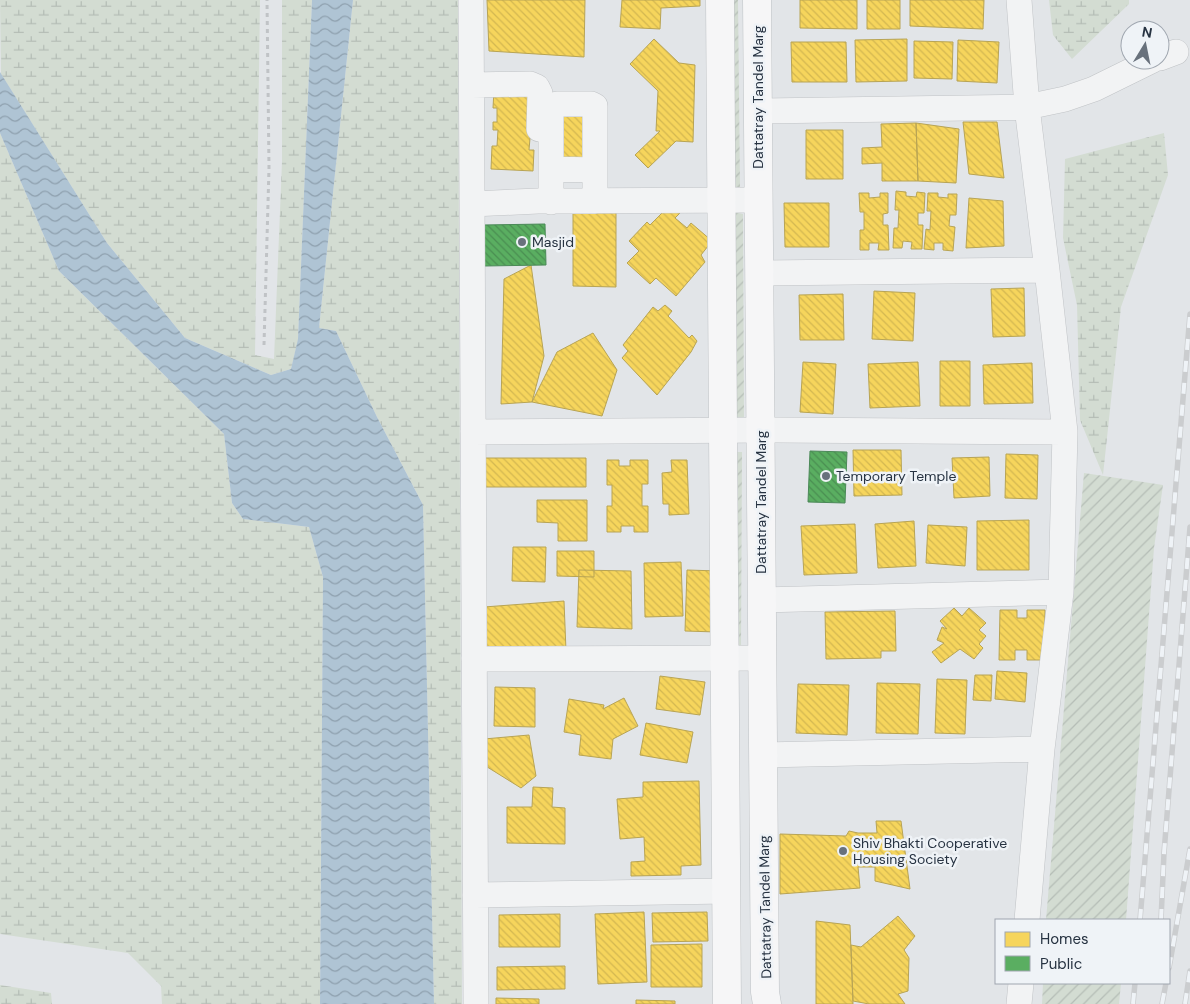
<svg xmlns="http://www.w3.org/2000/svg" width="1190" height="1004" viewBox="0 0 1190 1004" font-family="'DM Sans',sans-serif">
	<defs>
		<pattern id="wetland-marsh" width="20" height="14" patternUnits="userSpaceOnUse" patternTransform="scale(1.25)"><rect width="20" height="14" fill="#d3dcd2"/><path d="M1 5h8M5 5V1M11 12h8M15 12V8" fill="none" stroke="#b5bdb6"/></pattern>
		<pattern id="garden-furrows" width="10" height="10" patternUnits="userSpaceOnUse" patternTransform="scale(1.25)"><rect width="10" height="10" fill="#d3dcd2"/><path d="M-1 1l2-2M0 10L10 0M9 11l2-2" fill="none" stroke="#b5bdb6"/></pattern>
		<pattern id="water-waves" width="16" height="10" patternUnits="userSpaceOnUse" patternTransform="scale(1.25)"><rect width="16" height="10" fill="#afc4d4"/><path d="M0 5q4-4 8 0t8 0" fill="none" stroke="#8ea0ae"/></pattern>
		<pattern id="homes-back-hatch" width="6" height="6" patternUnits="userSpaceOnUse" patternTransform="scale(1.25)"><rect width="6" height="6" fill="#f6d55c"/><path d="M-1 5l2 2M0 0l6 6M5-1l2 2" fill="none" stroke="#d3b751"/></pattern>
		<pattern id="public-back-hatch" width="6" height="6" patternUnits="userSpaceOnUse" patternTransform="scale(1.25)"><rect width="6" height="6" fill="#5aae61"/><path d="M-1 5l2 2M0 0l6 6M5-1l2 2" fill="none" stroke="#4a8e52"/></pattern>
	</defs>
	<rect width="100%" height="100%" fill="#e2e5e8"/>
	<path fill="url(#wetland-marsh)" d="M0 0H260L255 355 274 359 282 162V0H312L298 340 291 369 271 375 185 338 107 243 1 74Z
		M353 0H458L462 1004H434L423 505 377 417 336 331 319 328Z
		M1049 0H1129V4L1072 59 1053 35Z
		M0 133 59 271 224 434 232 503 243 519 309 527 323 577 320 1004H162L161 986 128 953 0 934Z
		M1164 133 1168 175 1121 307 1103 475 1080 420 1077 305 1063 238 1065 159Z
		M0 985 51 993 52 1004H0Z"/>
	<path fill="url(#garden-furrows)" d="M727 0H738L740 187H728Z
		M729 211 743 214 744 417 730 419Z
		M729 452H742L741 650 732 648Z
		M1084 473 1163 485 1154 548 1126 920H1046Z
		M1043 983H1121L1119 1004H1042Z"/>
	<path fill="url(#water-waves)" d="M312 0H353L319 328 336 331 377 417 423 505 434 1004H320L323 577 309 527 243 519 232 503 224 434 59 271 0 133V72L107 243 185 338 271 375 291 369 298 339Z"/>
	<path fill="url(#homes-back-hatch)" stroke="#b8a454" d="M487 0H585L584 57 489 51Z
		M622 0H700V6L661 8 660 29 620 27Z
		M800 0H857V29L800 28Z
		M867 0H900V29H867Z
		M910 0H984L983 29 910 26Z
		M654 39 679 63 695 65 693 142 676 141 648 168 635 155 660 131H656L658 91 630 64Z
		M907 39V81L856 82 855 40Z
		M958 40 999 42 997 83 957 81Z
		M914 41 953 42 952 79 914 78Z
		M791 42H846L847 82H792Z
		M494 90 534 91 529 150H534L533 171 491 169 492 146H497L498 130H493V122H497V108H493Z
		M557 110H590L592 158 559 160Z
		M963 122H997L1004 178 969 174Z
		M916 123 918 181H882V163L862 164V148L882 147 881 124Z
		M916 123 959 129 956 183 918 181Z
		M806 130H843V179H806Z
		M896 191 906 192V196L916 197 917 192 925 193 924 213H918V225H923L922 249H911L912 242 903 241 902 248H893L894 228H898L899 210H895Z
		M859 193H869V198L880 197V193H888V213L883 214V225H888L889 250H878L879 243H869V250H860V230H864V212H860Z
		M928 193H938V197L948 198V194H957L956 215H950L949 226 955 227 953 251 943 250V243H934V250L924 249 926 229 930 230 931 211H927Z
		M969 198 1003 201 1004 246 966 248Z
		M784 203H829V247H785Z
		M671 204 680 213 675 218 687 228 691 223 712 241 701 255 705 262 676 296 656 278 650 284 627 263 639 251 629 241 647 222 650 225Z
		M573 208H616V287L573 286Z
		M531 265 544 356 532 402 501 404 504 279Z
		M1024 288 1025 336 993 337 991 289Z
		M874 291 915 293 913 341 872 339Z
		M843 294 844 340H800L799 295Z
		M665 305 672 311 668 316 689 338 692 335 697 341 691 352 657 395 622 358 628 351 623 345 653 307 658 311Z
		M593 333 617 370 602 416 532 402 557 352Z
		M940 361H970V406H940Z
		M803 362 836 364 833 414 800 412Z
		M918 362 920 406 870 408 868 364Z
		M1032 363 1033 403 984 404 983 365Z
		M853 450H901L902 495 854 496Z
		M1006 454 1038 455 1037 499 1005 498Z
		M989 457 990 496 954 498 952 458Z
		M480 458H586V487H481Z
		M607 460H619V466H630V460H648V484H642V506H648V532H634V526H621V532H607V506H612V485H607Z
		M671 460H687L689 514 669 515V504H663L662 473 672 472Z
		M537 500H587V541H558V523L537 522Z
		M1029 520V570H977V521Z
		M914 521 916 566 878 568 875 524Z
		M855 524 857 573 804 575 801 526Z
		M928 525 967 527 965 566 926 563Z
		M513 547H546L545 582 512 581Z
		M557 551H594V577L557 576Z
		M681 562 683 616 645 617 644 563Z
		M579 570 631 571 632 629 577 627Z
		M687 570 719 571 717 632 685 631Z
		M564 601 566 651 479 648 484 607Z
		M954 608 962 616 969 608 986 623 979 630 986 636 979 644 983 648 974 659 960 649 941 663 932 652 944 643 937 640 942 627 947 629 940 621Z
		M1000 610H1017V618H1027V610H1045L1044 660H1027V650H1015V660H999Z
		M895 611 896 651H881V658L826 659 825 612Z
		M997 671 1027 673 1025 702 995 699Z
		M975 675H992L991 701 973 700Z
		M660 676 705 682 700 715 656 709Z
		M937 679 967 680 965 734 935 733Z
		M877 683 920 684 918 734 876 733Z
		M798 684 849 685 847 735 796 733Z
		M495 687 535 688V727L494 726Z
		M624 698 638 726 613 739 611 759 579 755 581 735 564 732 569 699 604 705 603 709Z
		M646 723 693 732 687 763 640 755Z
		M529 735 536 776 521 788 484 765V739Z
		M699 781 701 865 681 866V875L631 876V862L645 861 644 837 620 839 617 799 643 797V782Z
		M533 787 553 788 552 807 565 808V844L507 843V807H532Z
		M876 821H901L910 889 875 881V867H858L860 888 780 894V834L846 836 849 831 858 833H877Z
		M644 912 647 982 598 984 595 914Z
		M707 912 708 941 653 942 652 913Z
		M560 914V947H499V915Z
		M898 916 915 936 904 950 909 958 908 991 898 994 905 1004H869L853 1001 851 945 861 947Z
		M816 921 850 925 853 1004H816Z
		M702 944V987H651V945Z
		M565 966V989L497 990V967Z
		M496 998 539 999V1004H496Z
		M636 1000 675 1001V1004H636Z"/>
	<path fill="url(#public-back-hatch)" stroke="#4b8958" d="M545 224 546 265 484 266 483 225Z
		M810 451 847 452 845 503 808 502Z"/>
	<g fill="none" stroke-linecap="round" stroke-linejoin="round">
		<g stroke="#c0c3c6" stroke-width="26">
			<path id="minor" d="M471 0 476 1004
				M1019 0 1027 107 1047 270 1065 432 1061 592 1042 749 1027 920
				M1160 58 1176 52
				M472 85 530 84 537 87 540 93 539 129
				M758 111 1027 107 1065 99 1094 89 1153 60
				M551 169 595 170
				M551 202V112L552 107 557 104H591L595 106V201
				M472 204 538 201 759 200
				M759 273 1047 270
				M473 432 777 430 1065 432
				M762 600 1061 592
				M474 659 763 658
				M763 755 1042 749
				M475 895 727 891
				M1019 1004 1021 983"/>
		</g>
		<g stroke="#bec2c5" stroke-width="29">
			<path id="major" d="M720 0 727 1004
				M757 0 765 992 767 1004"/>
		</g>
		<path stroke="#c0c3c6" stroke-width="3" stroke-dasharray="4 4" stroke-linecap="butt" d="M264 345 269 168 267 0"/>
		<use href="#minor" stroke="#f2f3f4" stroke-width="25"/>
		<use href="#major" stroke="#f6f6f7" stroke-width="28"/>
		<g stroke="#cbcdcf" stroke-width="5.5">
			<path id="rail" d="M1140 920 1190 314
				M1161 920 1164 853 1190 527
				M1169 968 1190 849
				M1133 1004 1135 983
				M1162 1004 1166 983
				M1185 1004 1190 971"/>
		</g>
		<use href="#rail" stroke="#eff3f7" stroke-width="4" stroke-dasharray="11" stroke-linecap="butt"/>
	</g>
	<g fill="#68717c" stroke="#eff3f7" stroke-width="2">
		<circle cx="522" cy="242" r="5"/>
		<circle cx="826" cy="476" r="5"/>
		<circle cx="843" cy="851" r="5"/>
	</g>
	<g text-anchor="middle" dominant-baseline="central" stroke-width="5" stroke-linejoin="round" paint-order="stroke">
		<g font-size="14" fill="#273342" stroke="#eff3f7">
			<text transform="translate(758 97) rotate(-90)">Dattatray Tandel Marg</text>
			<text transform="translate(761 502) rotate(-90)">Dattatray Tandel Marg</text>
			<text transform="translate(765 907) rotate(-91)">Dattatray Tandel Marg</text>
		</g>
		<g font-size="14" fill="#273342" stroke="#eff3f7" text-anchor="start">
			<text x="532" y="242">Masjid</text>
			<text x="836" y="476">Temporary Temple</text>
			<text x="853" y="843">Shiv Bhakti Cooperative<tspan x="853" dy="16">Housing Society</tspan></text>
		</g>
	</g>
	<rect x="995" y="919" width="175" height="65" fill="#eff3f7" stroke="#9fa6af"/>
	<rect x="1005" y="932" width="25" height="15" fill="#f6d55c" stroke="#9fa6af"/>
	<text x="1040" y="944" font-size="15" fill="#273342">Homes</text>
	<rect x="1005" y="956" width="25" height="15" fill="#5aae61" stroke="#9fa6af"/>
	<text x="1040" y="969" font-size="15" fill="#273342">Public</text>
	<g transform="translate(1145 45) rotate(10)"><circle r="24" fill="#eff3f7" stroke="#9fa6af"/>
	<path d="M0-4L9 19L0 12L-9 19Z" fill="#68717c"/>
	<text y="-8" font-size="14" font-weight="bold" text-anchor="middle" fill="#273342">N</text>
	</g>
</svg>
